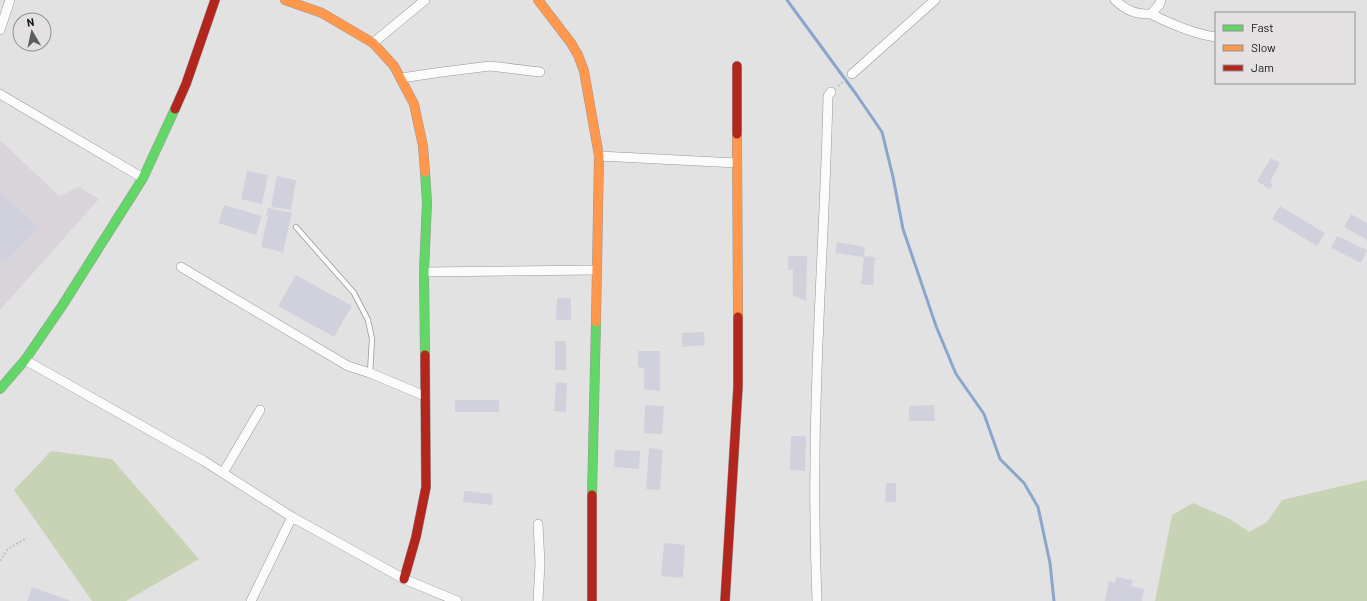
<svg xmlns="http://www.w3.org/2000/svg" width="1367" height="601" viewBox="0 0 1367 601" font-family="Barlow,sans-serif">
	<rect width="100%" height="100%" fill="#e3e2e3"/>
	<path fill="#d9d4d9" d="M0 140 59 196 79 187 99 199 0 310Z"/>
	<path fill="#c8d3b5" d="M51 451 112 459 199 559 126 601H92L14 490Z
		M1367 480V601H1155L1172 515 1193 503 1230 519 1249 532 1267 522 1282 500Z"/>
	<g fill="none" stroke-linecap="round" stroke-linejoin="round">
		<path stroke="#8ba6cd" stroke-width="3" d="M787 0 856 94 882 132 893 177 903 229 936 326 956 374 984 414 1000 459 1024 483 1038 507 1050 563 1054 601"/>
	</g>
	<path fill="#d1d1de" d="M1271 158 1280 163 1270 182 1273 184 1270 189 1257 181Z
		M247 171 268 175 262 204 241 199Z
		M277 176 296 180 291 210 271 207Z
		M0 192 39 227 5 263 0 259Z
		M224 205 262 216 256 235 218 223Z
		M1280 206 1325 233 1317 246 1272 219Z
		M268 208 292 213 283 252 261 247 268 216H266Z
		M1351 214 1367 223V240L1344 227Z
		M1337 236 1367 250 1361 263 1331 248Z
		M837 242 865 247 864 257 835 253Z
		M788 256H807L806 301 793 296V270H788Z
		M864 256 875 257 873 285 861 284Z
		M296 275 352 306 334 337 278 306Z
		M557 298H571V320H556Z
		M704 332 705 345 682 347V333Z
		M555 341H566V370H555Z
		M638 351H660V391L644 389V368L638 367Z
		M556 382 567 383 566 412 554 411Z
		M455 400H499V412H455Z
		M645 405 664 406 662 434 644 433Z
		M934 405 935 421H909V406Z
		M791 436H806L805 471 790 470Z
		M649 448 663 450 660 490 646 489Z
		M615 450 640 451 639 469 614 467Z
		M886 483H896V502H885Z
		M464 491 493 494 492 505 463 502Z
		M664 543 685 545 683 578 661 576Z
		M1116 577 1133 580 1131 586 1144 589 1142 601H1105L1109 581 1115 583Z
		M32 587 71 601H27Z"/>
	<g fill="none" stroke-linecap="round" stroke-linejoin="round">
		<g stroke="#989798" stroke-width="6">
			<path id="lane" d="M296 227 354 293 368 320 372 339 370 373"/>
		</g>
		<g stroke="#989798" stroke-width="10">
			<path id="street" d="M1115 0C1127 11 1135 14 1151 14L1159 5 1161 0
				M1151 14C1171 24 1193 34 1216 37
				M0 30 10 0
				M373 43 425 0
				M852 74 935 0
				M401 78 442 72 490 66 540 72
				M0 94 15 103 143 178
				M599 156 737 163
				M181 267 348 366 370 373 425 396
				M424 272 596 270
				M25 360 204 461 292 517 404 579 457 601
				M223 473 260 410
				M538 524 540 563 538 601
				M251 601 292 517
				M817 601C814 525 814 448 817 371 820 280 826 188 828 96L831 92"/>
		</g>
		<g stroke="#989798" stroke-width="10">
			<path id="fast" d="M425 355 424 272 427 202 425 172
				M0 389 25 360 62 306 143 178 175 109
				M592 495 596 322"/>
		</g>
		<g stroke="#989798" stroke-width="10">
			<path id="slow" d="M285 0 322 13 373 43 394 66 414 104 423 146 425 172
				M538 0 571 43 578 55 584 71 599 156 596 322
				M737 134 738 317"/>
		</g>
		<g stroke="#989798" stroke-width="10">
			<path id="jam" d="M737 66V134
				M175 109 186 84 215 0
				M404 579 416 537 426 487 425 355
				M592 601V495
				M725 601 738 387V317"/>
		</g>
		<path stroke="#c2c1c2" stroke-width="2" stroke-dasharray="2 2" stroke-linecap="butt" d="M838 86 845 80
			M0 561 8 549 27 538"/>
		<use href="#lane" stroke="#fbfbfb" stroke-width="4.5"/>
		<use href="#street" stroke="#fbfbfb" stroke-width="9"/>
		<use href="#fast" stroke="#63d668" stroke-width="9"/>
		<use href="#slow" stroke="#ff974d" stroke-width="9"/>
		<use href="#jam" stroke="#b3261e" stroke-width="9"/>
	</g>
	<rect x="1215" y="12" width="140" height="72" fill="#e4e1e3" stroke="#929092"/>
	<rect x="1223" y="25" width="20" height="6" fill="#63d668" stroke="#929092"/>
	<text x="1251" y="32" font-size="12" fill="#181718">Fast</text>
	<rect x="1223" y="45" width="20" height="6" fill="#ff974d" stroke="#929092"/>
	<text x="1251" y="52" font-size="12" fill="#181718">Slow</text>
	<rect x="1223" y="65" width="20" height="6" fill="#b3261e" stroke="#929092"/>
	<text x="1251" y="72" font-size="12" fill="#181718">Jam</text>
	<g transform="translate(32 32) rotate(351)"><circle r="19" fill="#e4e1e3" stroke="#929092"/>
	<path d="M0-3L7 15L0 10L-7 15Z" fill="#5f5e5f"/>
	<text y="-6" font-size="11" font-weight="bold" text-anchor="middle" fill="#181718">N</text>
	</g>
</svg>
